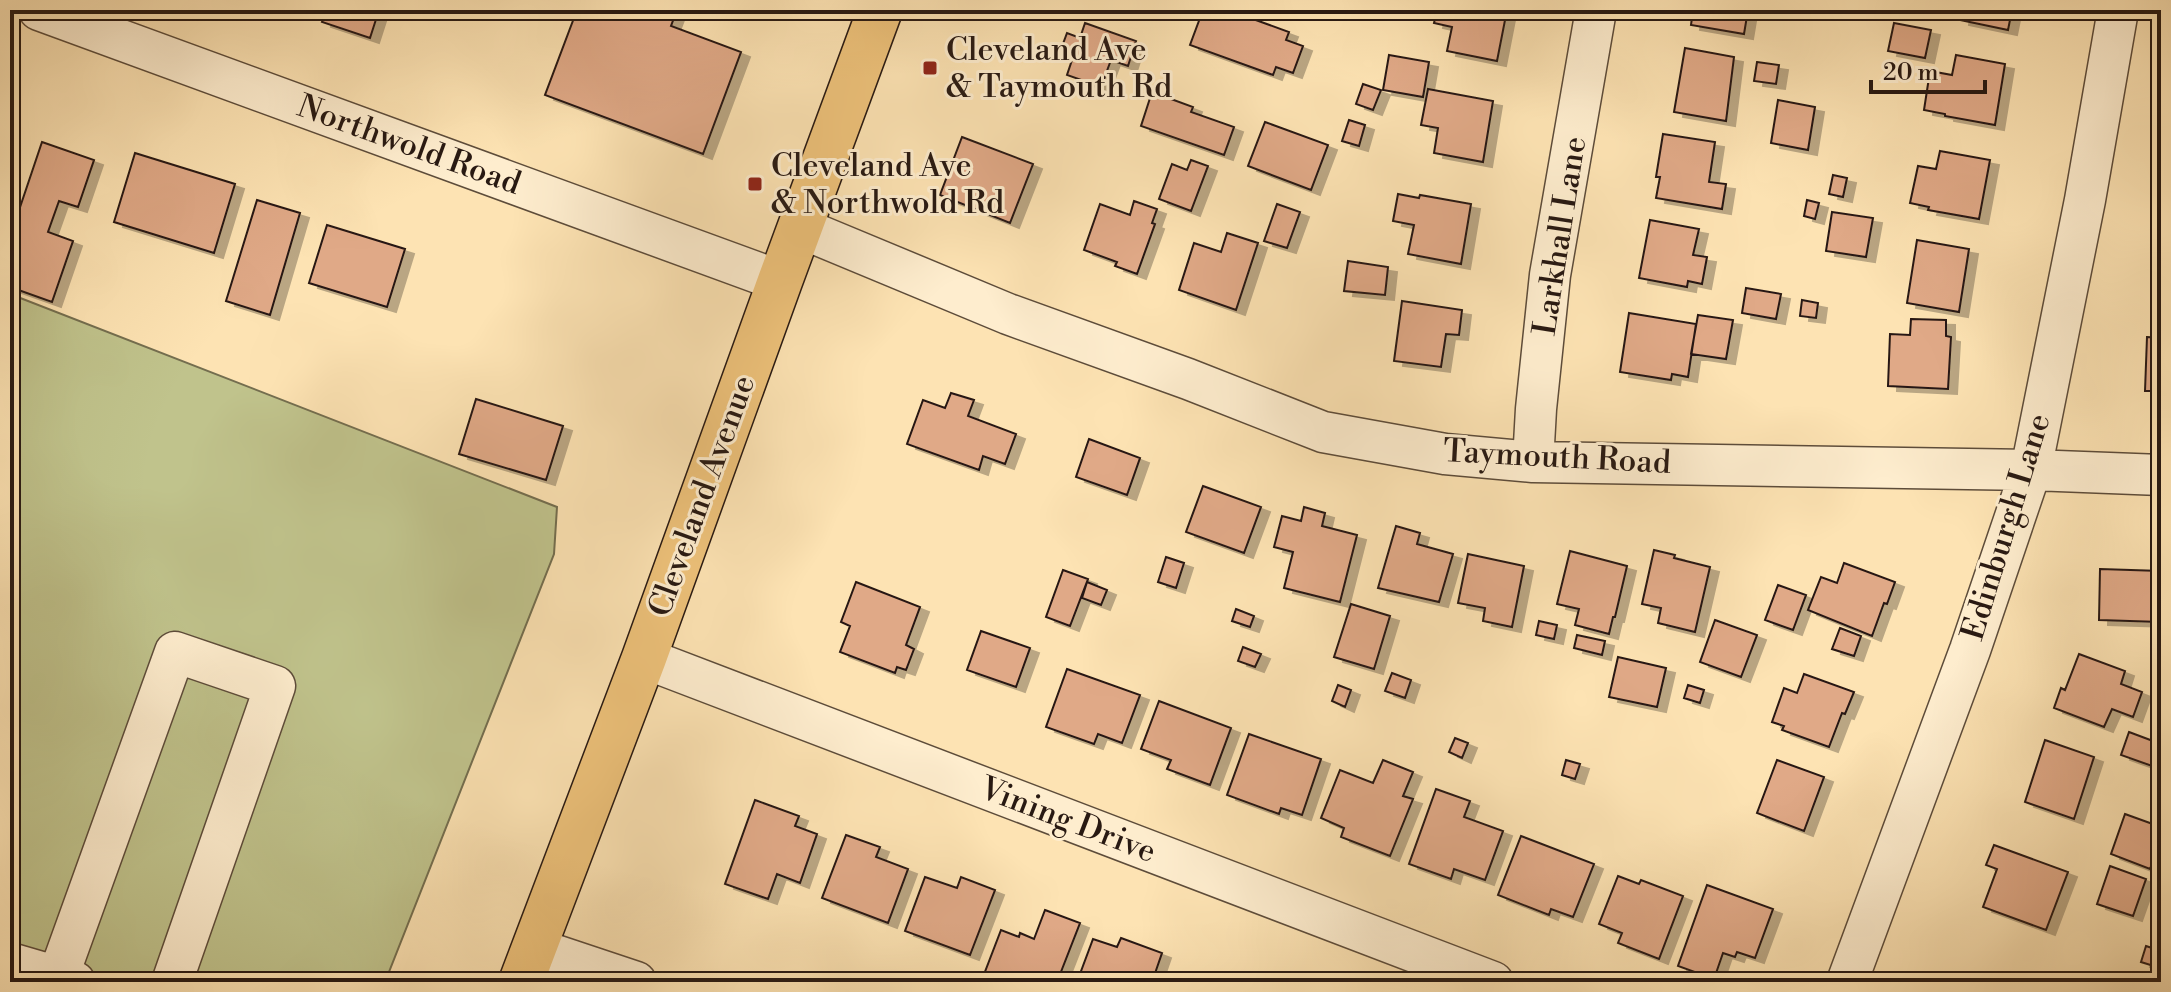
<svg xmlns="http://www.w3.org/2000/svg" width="2171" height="992" viewBox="0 0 2171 992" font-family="'Libre Bodoni',serif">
	<defs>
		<filter id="shadow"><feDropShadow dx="9" dy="5" stdDeviation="0" flood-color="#0004"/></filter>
	</defs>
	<rect width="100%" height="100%" fill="#fde3b3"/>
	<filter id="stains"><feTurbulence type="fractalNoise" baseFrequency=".0025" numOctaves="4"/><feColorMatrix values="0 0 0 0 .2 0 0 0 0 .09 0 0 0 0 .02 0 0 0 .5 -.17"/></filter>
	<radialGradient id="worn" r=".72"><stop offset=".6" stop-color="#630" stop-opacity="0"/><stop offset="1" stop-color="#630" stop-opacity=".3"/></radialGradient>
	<path fill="#c0c38c" stroke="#746e4f" stroke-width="2" d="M10 294 557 507 554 554 385 982H10Z"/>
	<path fill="#e0a987" stroke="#281912" stroke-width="2" filter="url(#shadow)" d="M327 10H379L370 38 322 22Z
		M577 10H677L671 26 741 52 703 154 545 95Z
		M1203 10H1228L1289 32 1286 40 1303 46 1293 73 1276 67 1273 75 1190 45Z
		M1437 10H1507L1497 61 1447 51 1452 27 1434 23Z
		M1693 10H1748L1744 34 1691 25Z
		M1962 10H2012L2008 30 1960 20Z
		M1085 23 1136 41 1128 66 1111 60 1101 87 1067 75 1073 57 1060 52 1067 33 1080 38Z
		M1894 23 1931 30 1925 58 1888 51Z
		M1685 48 1734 57 1726 121 1674 112Z
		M1389 55 1429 62 1423 97 1383 90Z
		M1956 55 2005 64 1995 125 1945 116V114L1924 110 1930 71 1952 75Z
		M1757 62 1779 65 1776 84 1754 81Z
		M1363 84 1381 90 1373 110 1356 104Z
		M1428 89 1493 101 1483 162 1434 153 1438 128 1421 125Z
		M1152 92 1193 107 1191 112 1234 127 1224 155 1141 126Z
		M1778 100 1815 107 1808 150 1771 143Z
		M1349 120 1365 125 1359 146 1342 141Z
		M1265 122 1328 145 1311 190 1248 166Z
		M1663 134 1715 142 1709 182 1726 184 1722 209 1656 198 1660 177H1656Z
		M962 137 1033 164 1010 223 940 195Z
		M42 142 94 160 78 207 59 201 48 232 73 241 52 302 10 287V237Z
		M1940 151 1990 160 1979 219 1928 210 1929 207 1910 203 1918 166 1936 169Z
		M135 153 235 184 214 253 114 222Z
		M1191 160 1208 166 1191 211 1159 199 1172 164 1187 170Z
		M1833 175 1847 178 1843 197 1829 194Z
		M1398 194 1419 198 1420 195 1471 204 1461 264 1408 254 1414 225 1393 221Z
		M257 200 300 213 270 315 226 301Z
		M1807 200 1819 203 1815 219 1804 216Z
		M1134 201 1157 209 1152 223 1155 224 1137 274 1115 266 1117 262 1084 250 1100 204 1130 215Z
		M1277 204 1300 212 1287 248 1264 241Z
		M1832 212 1873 218 1866 257 1826 251Z
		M1650 220 1699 229 1693 255 1707 257 1702 284 1688 281 1687 287 1639 278Z
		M327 225 405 249 387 307 309 283Z
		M1227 233 1258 243 1236 310 1179 290 1194 243 1221 252Z
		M1917 240 1969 249 1959 312 1907 303Z
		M1348 261 1388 267 1385 295 1344 291Z
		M1746 288 1781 294 1776 319 1742 313Z
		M1802 300 1818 303 1816 318 1800 316Z
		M1402 301 1462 310 1459 335 1446 334 1441 367 1394 361Z
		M1629 313 1696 324 1688 377 1672 374 1671 380 1620 372Z
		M1698 315 1733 320 1726 359 1691 354Z
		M1911 319 1946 320V336L1951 337 1948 389 1888 386 1890 334 1910 335Z
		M2147 337 2161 338V391H2145Z
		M951 393 974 400 968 416 1016 434 1005 464 983 456 979 470 907 444 923 400 945 408Z
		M476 399 563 426 546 480 459 454Z
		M1089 439 1140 458 1127 495 1076 477Z
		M1203 486 1261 507 1244 553 1186 532Z
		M1304 507 1325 513 1322 526 1357 535 1340 602 1284 588 1293 552 1274 547 1282 516 1301 521Z
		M1396 526 1420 533 1417 544 1453 554 1439 602 1378 588Z
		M1654 550 1675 555 1674 558 1710 567 1695 632 1658 623 1661 608 1642 604Z
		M1570 551 1627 566 1615 617H1613L1609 634 1575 625 1579 609 1557 604Z
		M1468 554 1524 566 1512 627 1483 621 1485 608 1458 603Z
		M1166 557 1184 563 1176 588 1158 582Z
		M1844 563 1895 582 1887 604 1884 603 1872 636 1808 610 1821 577 1837 583Z
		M2100 569 2161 571V622L2099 620Z
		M1063 570 1088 579 1070 626 1046 617Z
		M856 582 920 607 906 645 914 649 906 670 897 667 895 673 840 652 850 626 841 622Z
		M1087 582 1107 590 1101 605 1082 598Z
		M1778 585 1806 595 1793 630 1765 620Z
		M1351 604 1390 616 1374 669 1334 657Z
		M1236 609 1254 616 1250 627 1232 621Z
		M1715 620 1757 635 1741 677 1700 662Z
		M1539 621 1557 625 1554 639 1536 635Z
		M1840 628 1861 636 1854 656 1832 649Z
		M981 631 1030 648 1016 687 967 670Z
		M1577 635 1605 641 1602 655 1574 648Z
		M1243 647 1261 654 1255 667 1238 661Z
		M2079 654 2125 671 2121 684 2142 692 2133 717 2112 709 2104 727 2054 708 2061 688 2065 690Z
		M1618 657 1666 668 1657 707 1609 697Z
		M1067 669 1140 695 1122 743 1098 734 1094 744 1046 727Z
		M1392 673 1411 680 1405 698 1385 691Z
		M1804 674 1854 692 1845 714 1842 713 1829 747 1782 730 1784 726 1772 722 1784 688 1797 693Z
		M1338 685 1351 690 1345 707 1332 701Z
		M1688 685 1704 690 1700 703 1684 698Z
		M1159 701 1231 728 1210 785 1167 769 1171 760 1141 749Z
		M2129 732 2161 744V750L2155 767 2121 755Z
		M1249 734 1321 759 1302 815 1281 808 1279 814 1227 795Z
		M1455 738 1468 743 1462 758 1449 752Z
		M2045 740 2094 757 2074 819 2025 802Z
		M1383 760 1413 772 1403 796 1413 799 1390 856 1341 837 1344 828 1321 818 1340 770 1373 783Z
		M1566 760 1580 764 1575 779 1562 775Z
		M1777 760 1824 777 1804 831 1757 813Z
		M1436 789 1470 801 1464 817 1503 831 1485 880 1454 869 1451 879 1409 864Z
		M755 800 799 816 795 826 817 834 800 883 777 874 768 899 725 884Z
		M2125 814 2161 827V839L2150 869 2111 854Z
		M846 835 880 847 876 857 908 869 888 923 822 898Z
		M1521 836 1594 864 1573 917 1551 909 1549 915 1498 895Z
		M1994 845 2068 872 2046 930 1983 907 1997 869 1986 865Z
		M2110 866 2146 879 2133 916 2097 904Z
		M1618 876 1639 884 1641 880 1683 896 1659 959 1618 943 1622 933 1599 924Z
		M925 877 957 888 961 877 995 890 970 955 905 931Z
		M1707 885 1773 909 1755 958 1737 952 1735 957 1723 953 1714 979 1678 966Z
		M1045 910 1080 923 1057 982H995L983 977 1001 930 1019 937 1020 933 1034 939Z
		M1121 938 1162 953 1152 982H1077L1093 939 1117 947Z
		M2146 946 2161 951 2160 968 2141 962Z
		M1215 973 1238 982H1211Z
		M1953 973 1976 982H1950Z"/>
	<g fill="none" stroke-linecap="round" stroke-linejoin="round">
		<g stroke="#5d4c3a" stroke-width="43">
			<path id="minor" d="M39 10 780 281
				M801 228 1008 314 1188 379 1323 432 1445 454 1533 462 2031 470 2161 475
				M1533 462 1536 409 1550 275 1596 10
				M644 658 1493 982
				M534 948 636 982
				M10 963 75 982
				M58 977 175 652 275 686 172 982
				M1847 982 1970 650 2031 470 2085 200 2118 10"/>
		</g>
		<g stroke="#281912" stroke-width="47">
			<path id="major" d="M521 982 644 658 780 281 880 10"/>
		</g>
		<path stroke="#281912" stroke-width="5" stroke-dasharray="2 4" stroke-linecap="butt" d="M446 979 452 982"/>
		<use href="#minor" stroke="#feedce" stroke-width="40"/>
		<use href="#major" stroke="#eec27a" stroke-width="44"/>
	</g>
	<g fill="#8f2418" stroke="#feedce" stroke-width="3">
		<rect x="922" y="60" width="16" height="16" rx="4"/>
		<rect x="747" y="176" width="16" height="16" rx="4"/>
	</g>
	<g text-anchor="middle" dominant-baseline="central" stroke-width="6" stroke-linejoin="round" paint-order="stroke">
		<g font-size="32" fill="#281912" stroke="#feedce" text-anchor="start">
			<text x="946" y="50">Cleveland Ave<tspan x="946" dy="37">&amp; Taymouth Rd</tspan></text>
			<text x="771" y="166">Cleveland Ave<tspan x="771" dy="37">&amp; Northwold Rd</tspan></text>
		</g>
		<g font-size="32" fill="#281912" stroke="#feedce">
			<text transform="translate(409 145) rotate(20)">Northwold Road</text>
			<text transform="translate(1560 236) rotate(-81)">Larkhall Lane</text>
			<text transform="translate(1557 457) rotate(3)">Taymouth Road</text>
			<text transform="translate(702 496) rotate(-70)">Cleveland Avenue</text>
			<text transform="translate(2006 527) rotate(-73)">Edinburgh Lane</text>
			<text transform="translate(1068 820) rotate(21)">Vining Drive</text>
		</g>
	</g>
	<rect width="2171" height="992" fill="none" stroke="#fde3b3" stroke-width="40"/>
	<rect x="12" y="12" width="2147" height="968" fill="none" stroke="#281912" stroke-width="4"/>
	<rect x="20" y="20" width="2131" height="952" fill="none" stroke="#281912" stroke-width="2"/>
	<path d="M1871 80v12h114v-12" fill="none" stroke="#281912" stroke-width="4"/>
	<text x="1883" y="80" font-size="24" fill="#281912" stroke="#feedce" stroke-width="6" paint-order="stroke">20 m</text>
	<rect width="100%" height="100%" filter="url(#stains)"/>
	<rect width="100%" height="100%" fill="url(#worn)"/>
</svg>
